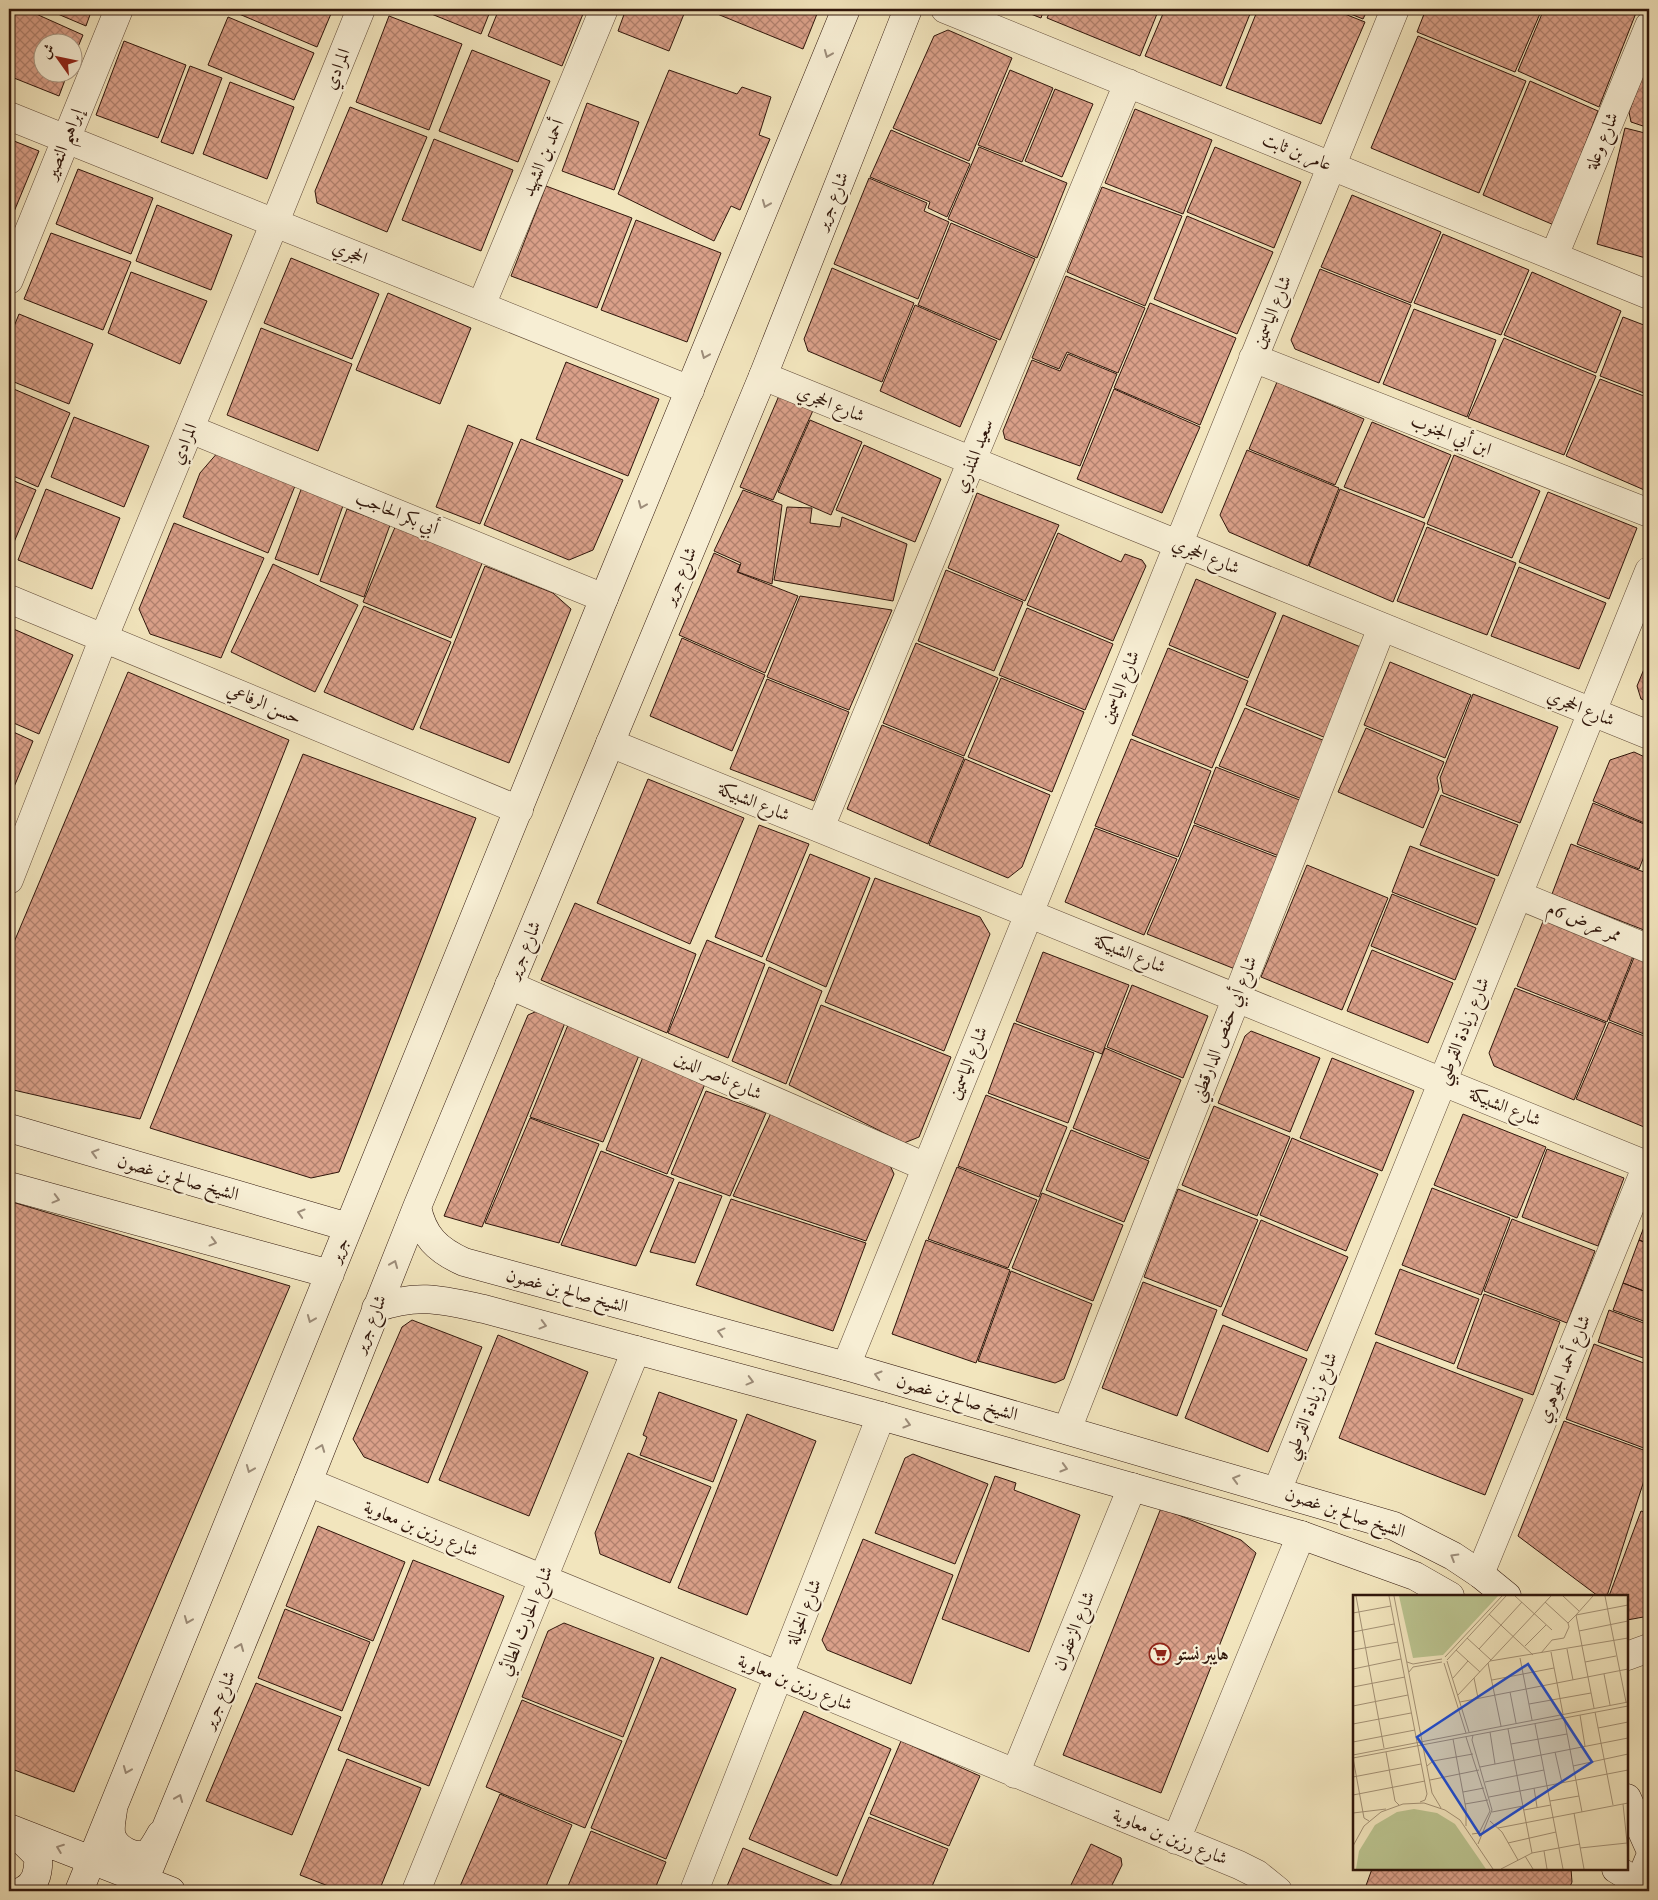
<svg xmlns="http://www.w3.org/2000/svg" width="1658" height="1900" viewBox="0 0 1658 1900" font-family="'IM FELL Double Pica',Amiri,serif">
	<defs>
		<pattern id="building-cross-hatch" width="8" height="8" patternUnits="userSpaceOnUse" patternTransform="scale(1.25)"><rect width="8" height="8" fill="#daa089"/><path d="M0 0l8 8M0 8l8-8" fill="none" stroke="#b1816e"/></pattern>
	</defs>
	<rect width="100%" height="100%" fill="#f2e5bd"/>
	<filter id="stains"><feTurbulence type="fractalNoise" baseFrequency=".004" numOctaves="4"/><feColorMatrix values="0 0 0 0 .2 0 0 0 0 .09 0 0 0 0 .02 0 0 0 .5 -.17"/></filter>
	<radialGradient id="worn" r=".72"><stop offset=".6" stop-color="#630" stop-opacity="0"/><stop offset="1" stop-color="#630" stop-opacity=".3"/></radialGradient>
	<path fill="url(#building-cross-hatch)" stroke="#30160b" d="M9 9H25L83 35 72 61V42H42V72H68L59 96 9 76Z
		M46 9H92L86 26Z
		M233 9H333L317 47 232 11Z
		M419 9H491L481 34Z
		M499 9H585L562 66 488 36Z
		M626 9H686L669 51 618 31Z
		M705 9H819L803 49Z
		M1018 9H1044L1041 18Z
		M1051 9H1159L1140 56 1047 18Z
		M1165 9H1252L1221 86 1145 56Z
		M1258 9H1332L1365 22 1321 124 1226 88Z
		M1338 9H1368L1363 19Z
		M1426 9H1542L1515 72 1417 32Z
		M1544 9H1625L1636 13 1599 107 1518 71Z
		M389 16 462 44 429 130 356 102Z
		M228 17 314 53 294 100 208 65Z
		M948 30 1012 58 969 161 893 128 934 36Z
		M1418 36 1526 81 1479 193 1371 148Z
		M124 41 186 65 158 138 96 115Z
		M472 50 550 81 518 162 439 131Z
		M1649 59V128L1631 122 1629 112Z
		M190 66 222 78 193 154 161 142Z
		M669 70 737 94 742 87 771 97 759 135 770 139 740 210 731 206 714 241 618 194Z
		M1010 70 1053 88 1022 162 978 145Z
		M1530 81 1598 111 1554 225 1483 195Z
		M230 82 294 107 267 179 203 154Z
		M1055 89 1093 104 1062 177 1025 161Z
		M587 103 639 122 614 190 562 171Z
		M350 107 427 137 387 232 317 203 315 191Z
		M1135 109 1212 140 1183 214 1105 183Z
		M1625 128 1649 134V259L1597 244Z
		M891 130 970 164 947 217 928 208 930 202 870 177Z
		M9 139 39 151 11 219 9 218Z
		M434 139 513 170 481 251 402 220Z
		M979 147 1067 183 1037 258 948 219Z
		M1215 147 1301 182 1274 248 1187 212Z
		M78 169 153 198 131 254 56 224Z
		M869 178 927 203 924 211 949 222 918 299 834 264Z
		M546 186 632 218 597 308 511 276Z
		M1102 187 1182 216 1145 306 1067 272Z
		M1352 195 1441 232 1411 303 1321 267Z
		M157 205 232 235 211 290 136 261Z
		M1187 216 1273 252 1237 334 1154 299Z
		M636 220 721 253 687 342 601 310Z
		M951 223 1035 259 1000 340 918 305Z
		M51 233 131 262 103 330 24 299Z
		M1443 234 1529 270 1501 335 1414 303Z
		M291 258 379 294 352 359 264 323Z
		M832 268 914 303 882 382 808 351 804 339Z
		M1320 269 1411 305 1379 383 1295 349 1291 340Z
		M131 272 207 301 180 364 108 333Z
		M1532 272 1621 311 1596 373 1504 335Z
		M1066 276 1145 308 1118 373 1067 352 1059 369 1032 358Z
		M388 293 471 328 440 404 356 370Z
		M1150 303 1236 338 1200 425 1114 388Z
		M915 305 997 341 960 427 880 391Z
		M1414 309 1496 340 1467 417 1383 384Z
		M19 314 93 344 69 404 9 380V339Z
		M1623 317 1649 327V395L1600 376Z
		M261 328 352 364 318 451 227 415Z
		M1504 338 1596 376 1564 455 1468 418Z
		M1068 354 1117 374 1080 466 1005 439 1003 431 1032 360 1060 371Z
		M566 362 659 399 628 476 536 439Z
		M1600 379 1649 398V492L1566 456Z
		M1277 382 1364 419 1335 485 1249 449Z
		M9 387 70 413 38 487 9 474Z
		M1114 389 1200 427 1162 513 1077 479Z
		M781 391 815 406 773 500 740 487Z
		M74 417 149 446 124 507 51 477Z
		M810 420 862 442 831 515 778 492Z
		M1372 422 1451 455 1424 518 1344 487Z
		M468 425 513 443 480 524 436 507Z
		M521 439 623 480 593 550 569 560 484 525Z
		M864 445 941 479 915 542 836 510Z
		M1247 450 1339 488 1308 566 1229 532 1220 515Z
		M219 451 297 481 268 553 183 517 200 473Z
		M1454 455 1540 491 1512 558 1427 524Z
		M9 479 36 490 9 554Z
		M302 487 344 503 318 575 275 559Z
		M46 489 120 518 92 589 18 560Z
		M1340 489 1425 523 1393 602 1309 566Z
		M743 490 782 505 772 584 738 572 741 563 714 551Z
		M1548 492 1637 528 1609 599 1519 562Z
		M977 493 1059 525 1025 601 948 568Z
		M787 507 812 508 810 523 840 527 842 517 907 544 893 601 774 580Z
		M347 509 390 525 364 597 320 581Z
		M174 523 264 558 221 658 150 634 139 609Z
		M396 525 483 561 451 638 363 602Z
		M1427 527 1516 563 1487 635 1397 601Z
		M1058 533 1121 562 1125 554 1142 560 1146 566 1113 641 1027 605Z
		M714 553 740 565 737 572 798 596 765 673 679 635Z
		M273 564 358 605 315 692 231 652Z
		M485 566 553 593 571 609 509 763 420 728Z
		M1519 567 1606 603 1579 669 1491 636Z
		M946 570 1023 602 994 671 918 641Z
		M1196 579 1276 613 1248 678 1169 645Z
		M800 596 892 610 849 710 767 677Z
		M364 606 451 642 413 730 324 692Z
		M1027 608 1113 644 1085 710 999 675Z
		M1283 615 1363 648 1326 738 1246 705Z
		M9 627 73 655 39 734 9 721Z
		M682 638 765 675 732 751 650 716Z
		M916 643 998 678 964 756 883 723Z
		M1168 648 1248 681 1212 768 1132 735Z
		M1649 657V702L1641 699 1637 686Z
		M1390 662 1471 695 1445 758 1364 725Z
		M128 672 289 740 140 1119 9 1089V954Z
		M1001 678 1084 712 1052 792 968 757Z
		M767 679 849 712 814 801 730 769Z
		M1473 694 1558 727 1520 823 1443 793 1440 778Z
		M1245 708 1325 741 1302 799 1219 766Z
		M882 725 964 758 928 844 847 809Z
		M1366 728 1444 762 1437 778 1439 789 1423 828 1338 792Z
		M9 730 33 741 9 799Z
		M1131 739 1211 771 1178 857 1095 826Z
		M1634 752 1649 759V825L1593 801 1610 760Z
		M303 754 476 818 339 1172 311 1178 150 1128Z
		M965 759 1050 795 1022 867 1008 878 929 845Z
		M1216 767 1302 801 1279 856 1194 823Z
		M648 779 744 818 690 944 597 903Z
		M1441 795 1518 825 1498 876 1420 845Z
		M1593 803 1649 826V844L1639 869 1577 844Z
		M759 825 809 844 762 957 715 937Z
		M1194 825 1279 858 1235 969 1147 934Z
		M1095 828 1177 859 1144 935 1065 902Z
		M1571 844 1649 874V932L1552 894Z
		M1410 846 1495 879 1477 925 1392 892Z
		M810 854 870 878 826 987 766 960Z
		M1307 865 1388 898 1342 1010 1261 977Z
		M875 878 980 917 990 934 944 1051 825 1002Z
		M1392 894 1476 928 1455 980 1371 946Z
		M575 903 696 954 667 1033 541 980Z
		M1544 919 1634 954 1607 1022 1517 986Z
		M707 940 765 964 728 1058 668 1033Z
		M1372 950 1453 983 1428 1043 1347 1011Z
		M1043 952 1129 985 1102 1054 1016 1021Z
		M1635 955 1649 961V1036L1609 1020Z
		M769 967 822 991 786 1084 732 1061Z
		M1132 985 1208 1016 1183 1078 1107 1047Z
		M1515 988 1606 1023 1574 1100 1494 1066 1489 1053Z
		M821 1005 951 1057 919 1137 904 1143 789 1085Z
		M544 1008 567 1018 482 1227 444 1216 528 1015Z
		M1609 1022 1649 1038V1129L1576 1099Z
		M1014 1023 1094 1053 1068 1123 988 1093Z
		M568 1025 640 1053 603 1142 530 1117Z
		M1251 1031 1320 1058 1290 1132 1218 1103 1245 1036Z
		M1105 1048 1181 1080 1149 1159 1073 1128Z
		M643 1057 705 1084 667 1174 606 1150Z
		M1332 1058 1414 1091 1382 1171 1300 1138Z
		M706 1091 766 1113 730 1196 671 1174Z
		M986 1095 1067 1127 1039 1197 958 1166Z
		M1214 1106 1290 1137 1257 1216 1182 1185Z
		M771 1113 886 1157 894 1174 866 1241 733 1196Z
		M1463 1114 1546 1147 1517 1218 1434 1185Z
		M530 1118 599 1144 559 1243 485 1223Z
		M1071 1130 1149 1161 1124 1222 1046 1190Z
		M1292 1138 1378 1174 1346 1251 1260 1215Z
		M1547 1149 1624 1178 1598 1246 1522 1217Z
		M601 1151 674 1179 636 1266 561 1245Z
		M957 1167 1037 1200 1008 1268 928 1239Z
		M679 1182 722 1196 695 1263 650 1252Z
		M1432 1188 1510 1218 1481 1295 1402 1265Z
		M1178 1189 1258 1220 1221 1307 1144 1277Z
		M1042 1193 1123 1225 1093 1301 1012 1268Z
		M731 1199 866 1243 833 1331 696 1285Z
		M9 1201 290 1286 74 1792 9 1768Z
		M1649 1214V1244L1639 1240Z
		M1512 1219 1595 1251 1567 1323 1484 1291Z
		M1261 1220 1348 1257 1307 1351 1222 1315Z
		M926 1240 1010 1270 976 1363 892 1334Z
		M1639 1240 1649 1244V1293L1623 1283Z
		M1400 1269 1479 1299 1454 1364 1375 1334Z
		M1011 1271 1092 1304 1064 1379 1055 1383 978 1361Z
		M1143 1282 1217 1310 1177 1416 1102 1388Z
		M1623 1283 1649 1293V1323L1613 1310Z
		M1484 1294 1560 1322 1533 1395 1457 1368Z
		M1609 1310 1649 1325V1360L1598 1342Z
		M412 1320 482 1347 428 1483 364 1457 353 1439 402 1327Z
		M1223 1325 1307 1359 1268 1452 1185 1418Z
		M498 1335 588 1372 529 1516 439 1480Z
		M1376 1342 1523 1399 1485 1495 1339 1438Z
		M1594 1344 1649 1365V1450L1566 1419Z
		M659 1392 737 1420 713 1482 640 1455 647 1437 643 1435Z
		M747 1414 816 1441 747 1615 678 1588Z
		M1564 1421 1649 1452V1465L1607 1596H1598L1518 1536Z
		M628 1453 711 1487 670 1583 600 1554 595 1533Z
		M913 1454 988 1484 955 1564 875 1533 905 1458Z
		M995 1476 1016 1483 1014 1490 1080 1515 1029 1652 942 1619Z
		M1161 1508 1241 1540 1256 1553 1161 1793 1063 1755Z
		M1641 1511 1649 1514V1616L1627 1620V1596H1609Z
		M318 1526 405 1562 373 1641 286 1606Z
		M863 1539 953 1575 911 1684 827 1650 822 1640Z
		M413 1560 504 1596 429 1786 338 1750Z
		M285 1609 370 1642 342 1711 258 1678Z
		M564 1623 654 1658 623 1737 522 1697 548 1631Z
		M661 1657 736 1689 666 1859 591 1828Z
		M256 1683 341 1717 292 1835 206 1801Z
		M522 1700 622 1741 585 1828 486 1787Z
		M804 1711 891 1749 837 1876 749 1839Z
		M901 1741 980 1776 949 1846 870 1814Z
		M347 1759 421 1788 379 1891H341L300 1875Z
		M500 1794 572 1825 544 1891H458Z
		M869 1817 948 1849 930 1891H838Z
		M591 1831 666 1862 654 1891H566Z
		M1091 1844 1121 1858 1122 1865 1109 1891H1068Z
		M743 1848 834 1886 832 1891H725Z
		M1372 1869H1571L1572 1882 1568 1891H1364Z"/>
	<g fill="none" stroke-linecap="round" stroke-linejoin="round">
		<g stroke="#604a38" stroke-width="29">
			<path id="street" d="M945 9 1649 295
				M9 116 690 390
				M1554 256 1649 26
				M9 280 119 9
				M481 306 604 9
				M1253 358 1649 513
				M763 376 1649 735
				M190 429 604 598
				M9 599 519 810
				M610 743 1649 1166
				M820 828 1128 83
				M9 880 104 637 275 222 361 9
				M1518 895 1649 949
				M509 985 926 1167
				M846 1366 1395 9
				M1067 1430 1382 627
				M308 1482 1239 1865 1257 1874 1278 1891
				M1277 1491 1649 571
				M1480 1574 1647 1165
				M1627 1656 1649 1648
				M1015 1774 1132 1487
				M1176 1840 1301 1535
				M416 1891 636 1350
				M694 1891 881 1416"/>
		</g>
		<g stroke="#30160b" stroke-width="29">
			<path id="secondary" d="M9 1128 348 1227
				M9 1186 330 1274
				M417 1207C423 1236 437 1250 464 1262L846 1366 1394 1526 1453 1556 1480 1574 1507 1596
				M376 1308C419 1293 442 1300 484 1309L881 1416 1301 1535 1415 1576 1450 1596
				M1627 1798 1649 1847
				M113 1810C112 1819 109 1828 112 1837 117 1850 136 1859 148 1853 153 1849 158 1839 161 1834
				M9 1828 171 1891
				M14 1832 38 1856C39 1870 37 1885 22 1891
				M1616 1869 1634 1880 1640 1881 1649 1859
				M79 1891 604 598 846 9
				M140 1891 308 1482 417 1207 763 376 908 9"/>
		</g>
		<use href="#street" stroke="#f7eed4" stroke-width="28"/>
		<use href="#secondary" stroke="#f7eed4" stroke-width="28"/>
	</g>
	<defs><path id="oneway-chevron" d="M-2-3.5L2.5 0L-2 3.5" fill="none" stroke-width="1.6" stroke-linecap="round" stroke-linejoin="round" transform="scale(1.25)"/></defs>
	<g stroke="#9d8d7a">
		<use href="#oneway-chevron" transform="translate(828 54) rotate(112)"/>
		<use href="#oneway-chevron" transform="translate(766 204) rotate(112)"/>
		<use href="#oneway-chevron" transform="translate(705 355) rotate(112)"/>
		<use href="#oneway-chevron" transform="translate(642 505) rotate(113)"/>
		<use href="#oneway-chevron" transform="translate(95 1153) rotate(-164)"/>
		<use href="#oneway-chevron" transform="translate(56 1199) rotate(15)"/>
		<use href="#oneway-chevron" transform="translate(301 1213) rotate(-164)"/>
		<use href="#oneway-chevron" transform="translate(213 1242) rotate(15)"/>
		<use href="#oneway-chevron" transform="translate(394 1264) rotate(-68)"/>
		<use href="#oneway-chevron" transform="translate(311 1319) rotate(112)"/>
		<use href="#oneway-chevron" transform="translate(543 1325) rotate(15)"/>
		<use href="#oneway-chevron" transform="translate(721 1332) rotate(-165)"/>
		<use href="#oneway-chevron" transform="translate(878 1375) rotate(-164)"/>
		<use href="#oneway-chevron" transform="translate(750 1381) rotate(15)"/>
		<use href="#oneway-chevron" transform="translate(907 1424) rotate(16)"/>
		<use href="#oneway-chevron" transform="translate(321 1448) rotate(-69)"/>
		<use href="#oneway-chevron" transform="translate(1064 1468) rotate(16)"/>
		<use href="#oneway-chevron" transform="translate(250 1469) rotate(112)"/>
		<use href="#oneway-chevron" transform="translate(1236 1479) rotate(-164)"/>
		<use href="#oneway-chevron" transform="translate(1454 1557) rotate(-149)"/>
		<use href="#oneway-chevron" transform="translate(188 1620) rotate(112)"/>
		<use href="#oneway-chevron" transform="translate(240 1647) rotate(-68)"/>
		<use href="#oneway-chevron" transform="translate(127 1770) rotate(112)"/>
		<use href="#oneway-chevron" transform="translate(179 1798) rotate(-68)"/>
		<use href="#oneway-chevron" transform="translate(60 1848) rotate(-159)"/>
	</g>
	<defs>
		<g id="supermarket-ring" transform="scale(1.125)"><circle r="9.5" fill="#f7eed4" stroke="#8f2418" stroke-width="1.5"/><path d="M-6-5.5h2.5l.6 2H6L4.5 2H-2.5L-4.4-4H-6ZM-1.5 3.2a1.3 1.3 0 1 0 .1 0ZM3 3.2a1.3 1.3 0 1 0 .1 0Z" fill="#8f2418"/></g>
	</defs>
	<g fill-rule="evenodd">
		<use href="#supermarket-ring" x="1160" y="1654"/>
	</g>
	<g text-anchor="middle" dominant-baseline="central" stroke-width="4.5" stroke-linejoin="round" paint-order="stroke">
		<g font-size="18" fill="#30160b" stroke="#f7eed4">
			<text transform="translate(337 69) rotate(-68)">المرادي</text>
			<text transform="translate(1602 141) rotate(-68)">شارع وعلة</text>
			<text transform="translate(64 144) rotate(-68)">إبراهيم النصير</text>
			<text transform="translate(1297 152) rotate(22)">عامر بن ثابت</text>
			<text transform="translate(543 158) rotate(-67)">أحمد بن الشهيد</text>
			<text transform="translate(832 201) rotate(-68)">شارع جرير</text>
			<text transform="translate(350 253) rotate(22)">الحجري</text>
			<text transform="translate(1272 312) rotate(-68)">شارع الياسمين</text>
			<text transform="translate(831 404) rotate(22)">شارع الحجري</text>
			<text transform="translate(1451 435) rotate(21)">ابن أبي الجنوب</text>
			<text transform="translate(184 444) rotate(-68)">المرادي</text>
			<text transform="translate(974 456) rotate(-68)">سعيد المنذري</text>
			<text transform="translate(397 513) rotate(22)">أبي بكر الحاجب</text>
			<text transform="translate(1206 556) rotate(22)">شارع الحجري</text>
			<text transform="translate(680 576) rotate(-67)">شارع جرير</text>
			<text transform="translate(1120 687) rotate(-68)">شارع الياسمين</text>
			<text transform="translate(264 704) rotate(23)">حسن الرفاعي</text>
			<text transform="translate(1581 708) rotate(22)">شارع الحجري</text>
			<text transform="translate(754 802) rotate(22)">شارع الشبيكة</text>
			<text transform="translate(1584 922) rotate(22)">ممر عرض 6م</text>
			<text transform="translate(524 950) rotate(-67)">شارع جرير</text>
			<text transform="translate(1130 954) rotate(22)">شارع الشبيكة</text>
			<text transform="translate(1224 1029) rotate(-69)">شارع أبي حفص الدارقطني</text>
			<text transform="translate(1463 1031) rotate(-68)">شارع زيادة القرطبي</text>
			<text transform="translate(968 1063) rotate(-68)">شارع الياسمين</text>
			<text transform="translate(718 1076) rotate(24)">شارع ناصر الدين</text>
			<text transform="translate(1505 1107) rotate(22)">شارع الشبيكة</text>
			<text transform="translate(178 1178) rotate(16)">الشيخ صالح بن غصون</text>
			<text transform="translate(339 1250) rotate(-68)">جرير</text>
			<text transform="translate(567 1291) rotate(15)">الشيخ صالح بن غصون</text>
			<text transform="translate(370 1324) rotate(-68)">شارع جرير</text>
			<text transform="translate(1564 1369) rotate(-68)">شارع أحمد الجوهري</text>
			<text transform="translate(957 1398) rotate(16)">الشيخ صالح بن غصون</text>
			<text transform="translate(1311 1406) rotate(-68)">شارع زيادة القرطبي</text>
			<text transform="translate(1345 1513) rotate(18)">الشيخ صالح بن غصون</text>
			<text transform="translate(421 1529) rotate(22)">شارع رزين بن معاوية</text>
			<text transform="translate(804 1612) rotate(-69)">شارع الخيالة</text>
			<text transform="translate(526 1621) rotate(-68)">شارع الحارث الطائي</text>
			<text transform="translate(1074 1631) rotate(-68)">شارع الزعفران</text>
			<text transform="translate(795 1683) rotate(22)">شارع رزين بن معاوية</text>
			<text transform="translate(219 1700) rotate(-68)">شارع جرير</text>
			<text transform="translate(1170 1837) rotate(22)">شارع رزين بن معاوية</text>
		</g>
		<g font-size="18" font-weight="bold" fill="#30160b" stroke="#f7eed4" text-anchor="start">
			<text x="1176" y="1654">هايبر نستو</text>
		</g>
	</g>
	<g transform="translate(1353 1595)">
		<rect width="275" height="275" fill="#f2e5bd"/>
		<path d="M61 214 84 218 102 229 133 274H3L6 256 22 230 44 217Z" fill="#bbc490"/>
		<path d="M46 1H145L90 60 60 63Z" fill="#bbc490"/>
		<path fill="none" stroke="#a49276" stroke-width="1" d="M3 1 31 153M36 1 74 199 72 205 67 207M41 1 79 198 88 213M162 1 199 35M210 1 226 16M240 1 223 20 241 113M252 1 273 107M0 18 38 11M136 19 180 60M215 28 223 20 275 10M226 36 275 26M0 37 41 29M114 43 138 65M172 51 193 30M126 54 169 7M214 54 220 85M0 55 45 47M103 55 127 77M198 57 210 119M188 58 199 45 211 43 216 32 215 28 192 7M92 62 149 1M167 63 179 125M94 65 153 1M94 66 116 137M137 66 275 43M54 67 60 69 89 64M232 67 263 61M91 68 113 138M135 68 148 131M0 74 48 64M56 77 60 72 89 67M251 79 257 110M100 83 115 66M121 83 125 103M139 85 201 73M0 92 52 82M157 97 163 128M105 100 198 1M107 107 275 74M176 109 238 98M0 111 55 100M242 117 260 210M227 120 232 151M211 123 229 217M0 129 58 118M182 129 210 274M245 133 275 127M155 134 179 258M137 137 142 169M120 140 119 145 139 215 125 249M113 142 137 216 126 238 119 239M100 144 113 214V231M0 147 62 135M158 149 214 139M33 157 42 206 46 210M202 157 209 188M0 160 275 107M0 163 11 223 16 226M0 163 275 111M74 171 80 166 120 159M220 171 275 159M127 172 275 143M0 182 68 169M77 185 126 175M132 187 191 175M181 193 184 212M110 197 131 193M0 200 72 186M136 202 275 175M197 206 226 201M112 209 135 205M270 209 275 257M171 215 198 210M139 217 170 211M0 218 33 214M221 218 231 274M137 226 149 237 165 265M145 233 275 208M155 248 203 237M0 251 11 231 28 217 50 209 71 208 92 215 107 225 140 274M227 253 274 248M191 256 194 274M172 261 180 274M148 274 179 258 227 249"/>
		<path fill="#1d4ed8" fill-opacity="0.15" stroke="#1d4ed8" stroke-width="2.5" d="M175 69 239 167 127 240 64 142Z"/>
		<rect width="275" height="275" fill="none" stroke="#30160b" stroke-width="2.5"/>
	</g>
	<rect width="1658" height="1900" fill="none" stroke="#f2e5bd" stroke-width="30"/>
	<rect x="10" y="10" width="1638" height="1880" fill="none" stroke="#30160b" stroke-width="2.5"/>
	<rect x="15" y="15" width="1628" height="1870" fill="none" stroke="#30160b"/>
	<g transform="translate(58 58) rotate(303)"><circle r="24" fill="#f7eed4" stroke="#a79884"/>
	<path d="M0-4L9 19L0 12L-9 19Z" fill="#8f2418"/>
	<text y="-8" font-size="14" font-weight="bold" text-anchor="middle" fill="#30160b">ش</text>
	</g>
	<rect width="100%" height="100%" filter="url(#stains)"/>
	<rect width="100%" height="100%" fill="url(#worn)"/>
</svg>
